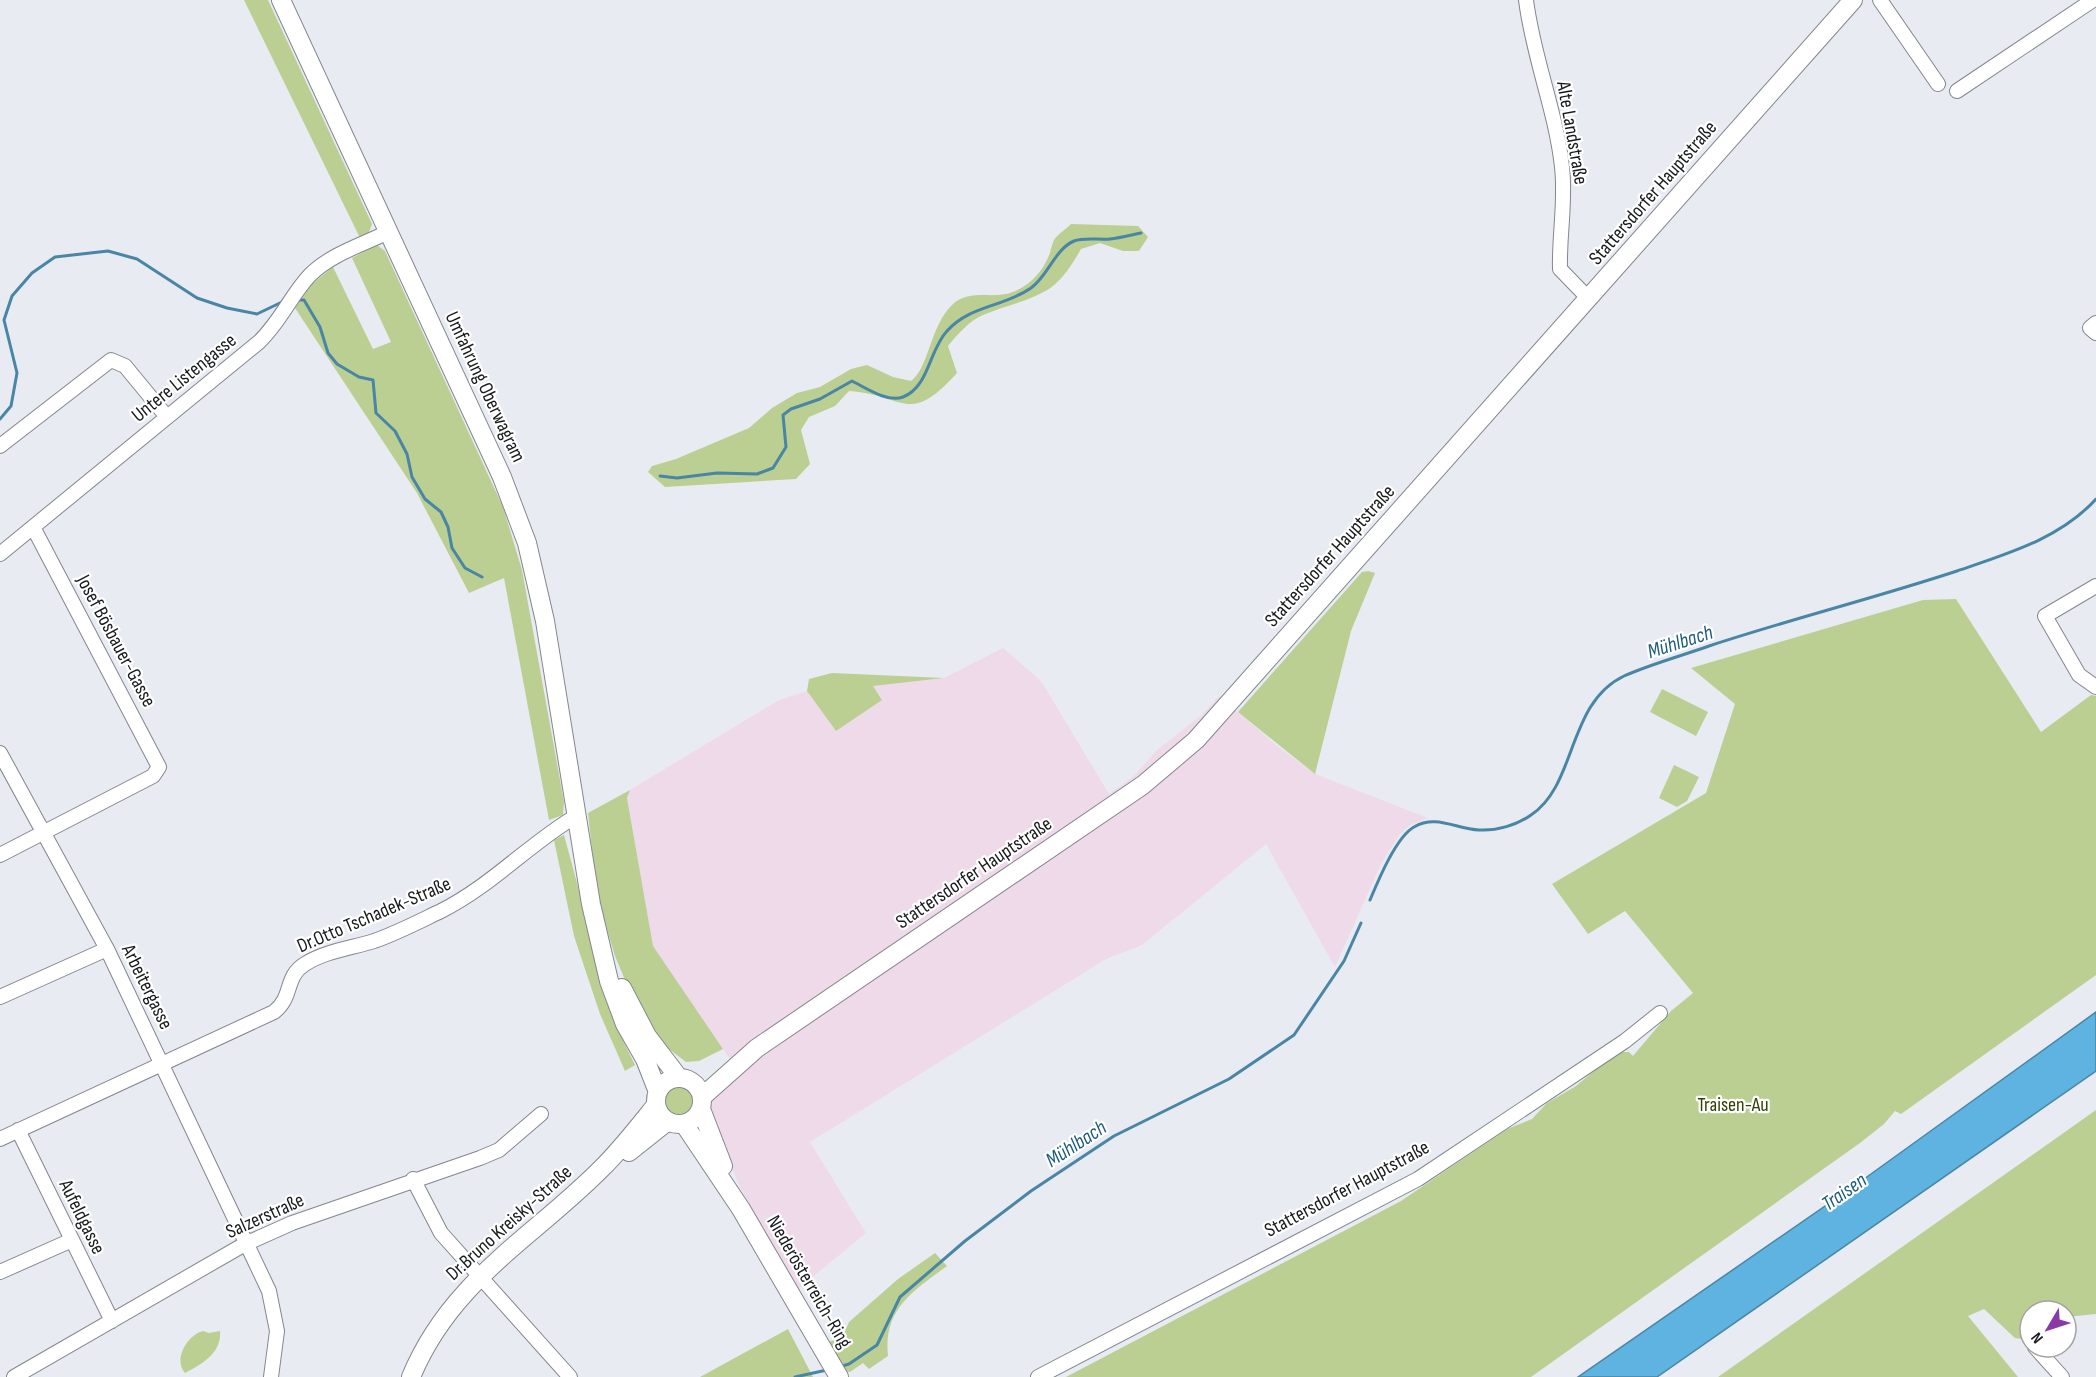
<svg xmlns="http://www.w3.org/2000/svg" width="2096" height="1377" viewBox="0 0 2096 1377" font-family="'Sofia Sans Condensed',sans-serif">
	<rect width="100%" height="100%" fill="#e8ebf2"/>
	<path fill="#efdae9" d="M1003 648 1041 681 1109 794 1134 776 1157 750 1202 715 1219 696 1276 745 1315 774 1428 818 1410 825 1399 835 1380 866 1335 967 1266 844 1142 945 1106 959 810 1142 866 1233 798 1289 740 1187 708 1110 716 1090 738 1071 653 946 627 798 630 790 779 700 807 691 836 731 882 699 873 686 944 678Z"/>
	<path fill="#bbcf93" d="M244 0H268L372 224 368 235 360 238Z
		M1071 224 1138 226 1148 237 1139 251H1123L1100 243 1081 249C1073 263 1065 276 1053 286 1033 301 1005 305 983 315 969 321 957 335 948 346L957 373C908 427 906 395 849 391L835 406 809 417 801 430 810 464 796 479 665 487 648 472 652 466 676 459 749 428 772 408 797 393 820 387 851 369 867 365 893 377 911 381C929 368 930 326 952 305 970 288 993 300 1013 292 1031 285 1043 271 1050 253 1051 249 1052 244 1054 240 1058 234 1066 229 1071 224Z
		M377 245 385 251 503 507 522 570 564 802 563 815 549 820 504 578 469 593 417 493 295 308 312 284 333 267 373 349 391 342 352 258Z
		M1368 571 1375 573 1351 631 1315 774 1238 712 1362 572Z
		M1956 599 2041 732 2091 695 2096 696V975L1901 1114 1895 1111 1884 1124 1860 1143 1531 1377H1066L1401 1201 1507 1129 1532 1119 1547 1103 1576 1086 1612 1056 1620 1052H1629L1633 1056 1671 1011 1693 993 1625 911 1588 934 1552 884 1706 793 1735 704 1691 668 1923 600Z
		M832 673 944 678 873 686 882 700 836 731 807 691 809 679Z
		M1662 689 1708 712 1696 736 1650 712Z
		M1674 765 1699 777 1687 801 1677 807 1659 798Z
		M630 790 627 798 653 946 723 1049 699 1061 686 1062 656 1039 635 1004 615 956 597 897 588 813Z
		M564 835 615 1024 635 1065 625 1071 600 1014 574 936 554 840Z
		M665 1100a14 14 0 1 1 28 0a14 14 0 1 1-28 0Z
		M2096 1110V1314L2066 1317V1311H2030V1340L2015 1338 1984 1309 1968 1316 2018 1377H1718Z
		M935 1253 947 1266C913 1291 883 1309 888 1356L869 1369 863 1363 850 1372 842 1371 824 1344 843 1336 849 1322 898 1279Z
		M788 1329 813 1377H700Z
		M203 1331 209 1333 220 1331C222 1353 202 1364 185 1373 173 1360 187 1335 203 1331Z"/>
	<path fill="#5eb3e0" stroke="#4985a5" stroke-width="1.5" d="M2096 1012V1071L1657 1377H1578L1864 1179Z"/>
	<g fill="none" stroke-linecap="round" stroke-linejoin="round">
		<path stroke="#4985a5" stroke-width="3" d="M297 300H304L320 327 328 353 337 364 359 377 373 380 376 413 395 431 407 454 412 477 425 499 441 512 448 527 452 548 465 568 482 577
			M0 419 11 406 17 373 4 320 12 296 32 273 55 257 108 251 137 259 197 298 227 308 257 314 284 301
			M660 476 677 478 717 473 757 474 773 468 786 447 783 415 791 409 820 399 852 381C866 388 888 403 903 397 929 387 929 350 947 331 970 305 1004 307 1031 288 1048 276 1055 249 1074 241 1084 237 1099 240 1110 239 1120 238 1131 235 1141 233
			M1370 900C1378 881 1396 837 1414 827 1436 814 1456 829 1479 830 1497 831 1517 825 1531 815 1577 785 1567 703 1624 676 1651 664 1681 656 1709 646 1791 619 1875 598 1957 571 2006 554 2060 539 2096 499
			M839 1367 849 1364 877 1345 900 1297 965 1241 1031 1191 1114 1136 1229 1079 1294 1035 1344 961 1361 923
			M795 1377 827 1370"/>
		<g stroke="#83868c" stroke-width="16">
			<path id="minor" d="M1526 0C1533 57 1556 111 1562 167 1566 201 1559 235 1560 269L1589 299
				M1880 0 1938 84
				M1957 91 2093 0
				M2096 323 2090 328 2096 333
				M0 446 111 360 125 366 167 417
				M0 554 259 342C281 321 291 295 310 275 331 254 362 245 388 232
				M2096 586 2045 616 2079 675 2096 687
				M0 753 107 949 269 1291 277 1331 271 1377
				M0 855 153 776 159 767 33 527
				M0 997 107 949
				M18 1130 112 1321
				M0 1139 274 1012C294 996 284 977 305 964 325 951 352 948 374 941 397 933 420 921 441 911 491 886 529 844 576 816
				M413 1179 441 1233 570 1377
				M0 1272 72 1240
				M2035 1347 2062 1377
				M14 1377 245 1244 292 1223 480 1158 499 1150 541 1114
				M1038 1377 1418 1179 1625 1041 1660 1013"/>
		</g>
		<g stroke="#83868c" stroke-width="20">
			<path id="major" d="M281 0 502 477 527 543 545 621 591 904 609 981 625 1024 645 1059 658 1092
				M622 988 647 1036 679 1078
				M656 1101a23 23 0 1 1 46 0a23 23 0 1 1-46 0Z
				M702 1097 757 1048 1143 785 1196 740 1853 0
				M701 1109 723 1166
				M684 1124 741 1209 839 1377
				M629 1152 668 1121
				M411 1377C451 1280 533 1238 603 1167 622 1148 639 1126 656 1105"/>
		</g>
		<use href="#minor" stroke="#fff" stroke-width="14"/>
		<use href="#major" stroke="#fff" stroke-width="18"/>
	</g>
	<g text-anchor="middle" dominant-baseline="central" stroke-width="4.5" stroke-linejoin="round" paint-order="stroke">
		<g font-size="20" fill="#191a1c" stroke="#fff">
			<text transform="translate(1572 133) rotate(80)">Alte Landstraße</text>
			<text transform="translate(1653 193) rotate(-49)">Stattersdorfer Hauptstraße</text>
			<text transform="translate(184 378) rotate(-39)">Untere Listengasse</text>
			<text transform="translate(485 387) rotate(65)">Umfahrung Oberwagram</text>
			<text transform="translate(1330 556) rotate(-48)">Stattersdorfer Hauptstraße</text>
			<text transform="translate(116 641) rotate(62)">Josef Bösbauer-Gasse</text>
			<text transform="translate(974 873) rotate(-34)">Stattersdorfer Hauptstraße</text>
			<text transform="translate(374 915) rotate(-23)">Dr.Otto Tschadek-Straße</text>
			<text transform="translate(147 987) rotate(64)">Arbeitergasse</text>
			<text transform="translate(1347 1189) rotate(-28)">Stattersdorfer Hauptstraße</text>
			<text transform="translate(265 1216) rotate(-24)">Salzerstraße</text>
			<text transform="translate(82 1217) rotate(64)">Aufeldgasse</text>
			<text transform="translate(509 1223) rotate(-42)">Dr.Bruno Kreisky-Straße</text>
			<text transform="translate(809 1282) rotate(60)">Niederösterreich-Ring</text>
		</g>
		<g font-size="20" fill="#324005" stroke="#fff">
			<text x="1733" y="1105">Traisen-Au</text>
		</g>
		<g font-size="21" font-style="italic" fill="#1d5d7c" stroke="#fff">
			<text transform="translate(1680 642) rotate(-18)">Mühlbach</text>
			<text transform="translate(1076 1144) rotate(-33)">Mühlbach</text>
			<text transform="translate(1844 1192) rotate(-35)">Traisen</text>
		</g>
	</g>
	<g transform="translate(2048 1329) rotate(231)"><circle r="28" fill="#ffffff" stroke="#a3a3a4" stroke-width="1.5"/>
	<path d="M0-4.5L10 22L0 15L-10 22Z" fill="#8a39a9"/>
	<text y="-9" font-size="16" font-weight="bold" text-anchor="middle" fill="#191a1c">N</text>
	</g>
</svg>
